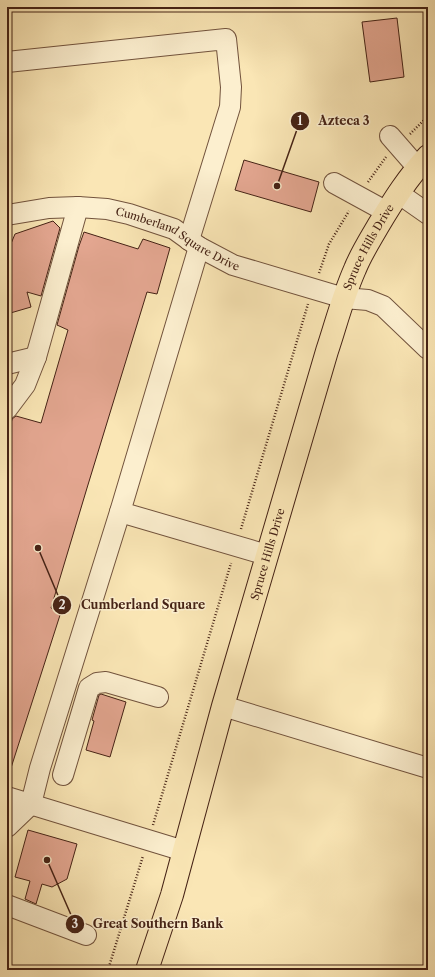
<svg xmlns="http://www.w3.org/2000/svg" width="435" height="977" viewBox="0 0 435 977" font-family="'Libre Caslon Text',serif">
	<rect width="100%" height="100%" fill="#fae6b5"/>
	<filter id="stains"><feTurbulence type="fractalNoise" baseFrequency=".005" numOctaves="4"/><feColorMatrix values="0 0 0 0 .2 0 0 0 0 .09 0 0 0 0 .02 0 0 0 .5 -.17"/></filter>
	<radialGradient id="worn" r=".72"><stop offset=".6" stop-color="#630" stop-opacity="0"/><stop offset="1" stop-color="#630" stop-opacity=".3"/></radialGradient>
	<path fill="#e3a690" stroke="#452215" d="M397 18 404 77 370 82 362 22Z
		M244 160 319 182 311 212 235 190Z
		M53 221 60 228 41 296 27 292 31 307 7 314V247L10 246 15 234Z
		M84 232 138 249 143 239 170 248 157 294 147 292 87 488 51 608 61 612 10 771 7 770V445L12 419 16 416 41 423 68 330 57 325 79 246Z
		M101 694 126 702 110 757 86 750 94 721 92 720 99 695Z
		M28 830 77 844 67 879 52 887 42 884 36 904 25 899 30 881 15 877Z"/>
	<g fill="none" stroke-linecap="round" stroke-linejoin="round">
		<g stroke="#72533d" stroke-width="22">
			<g id="minor">
				<path d="M7 62 226 39 231 87 230 107 189 240"/>
				<path d="M390 136 417 167"/>
				<path d="M334 183 387 212"/>
				<path d="M398 193 428 214"/>
				<path id="s1" d="M7 215 49 208 78 207 107 209 129 214 174 229 199 247 233 265 344 298 368 300 383 306 428 349"/>
				<path d="M7 364 36 357"/>
				<path d="M7 409 25 385 36 357 78 207"/>
				<path d="M120 512 267 555"/>
				<path d="M223 706 428 768"/>
				<path d="M63 775 89 688 97 683 106 682 158 697"/>
				<path d="M7 797 184 851"/>
				<path d="M7 827 31 804 40 768 120 512 199 247"/>
				<path d="M7 905 86 935"/>
			</g>
		</g>
		<g stroke="#452215" stroke-width="24">
			<g id="major">
				<path id="s2" d="M147 970 172 895 223 706 327 351C336 324 343 296 355 269 361 254 370 240 378 226 393 201 408 177 428 156"/>
			</g>
		</g>
		<path stroke="#452215" stroke-width="2.5" stroke-dasharray="1 2" stroke-linecap="butt" d="M410 134 428 116
			M368 182 386 157
			M319 273 329 244 349 211
			M241 529 308 304
			M153 825 231 563
			M108 970 143 856"/>
		<use href="#minor" stroke="#fcefcf" stroke-width="20"/>
		<use href="#major" stroke="#fae6b5" stroke-width="22"/>
	</g>
	<g text-anchor="middle" dominant-baseline="central" stroke-width="3" stroke-linejoin="round" paint-order="stroke">
		<g font-size="11" fill="#452215" stroke="#fcefcf">
			<text stroke="none"><textPath href="#s1" startOffset="178">Cumberland Square Drive</textPath></text>
			<text stroke="none"><textPath href="#s2" startOffset="757">Spruce Hills Drive</textPath></text>
			<text stroke="none"><textPath href="#s2" startOffset="433">Spruce Hills Drive</textPath></text>
		</g>
	</g>
	<path fill="none" stroke="#452215" stroke-width="1.5" d="M277 186L300 121M38 548L62 605M47 860L75 924"/>
	<g fill="#452215" stroke="#fcefcf" stroke-width="1.5">
		<circle cx="277" cy="186" r="4"/>
		<circle cx="38" cy="548" r="4"/>
		<circle cx="47" cy="860" r="4"/>
		<circle cx="300" cy="121" r="10"/>
		<circle cx="62" cy="605" r="10"/>
		<circle cx="75" cy="924" r="10"/>
	</g>
	<g font-size="12" text-anchor="middle" font-weight="bold" fill="#fff">
		<text x="300" y="125">1</text>
		<text x="62" y="609">2</text>
		<text x="75" y="928">3</text>
	</g>
	<g font-size="12" text-anchor="middle" font-weight="bold" fill="#452215" stroke="#fcefcf" stroke-width="3" stroke-linejoin="round" paint-order="stroke">
		<text x="344" y="125">Azteca 3</text>
		<text x="143" y="609">Cumberland Square</text>
		<text x="158" y="928">Great Southern Bank</text>
	</g>
	<rect width="435" height="977" fill="none" stroke="#fae6b5" stroke-width="24"/>
	<rect x="8" y="8" width="419" height="961" fill="none" stroke="#452215" stroke-width="2"/>
	<rect x="12" y="12" width="411" height="953" fill="none" stroke="#452215"/>
	<rect width="100%" height="100%" filter="url(#stains)"/>
	<rect width="100%" height="100%" fill="url(#worn)"/>
</svg>
